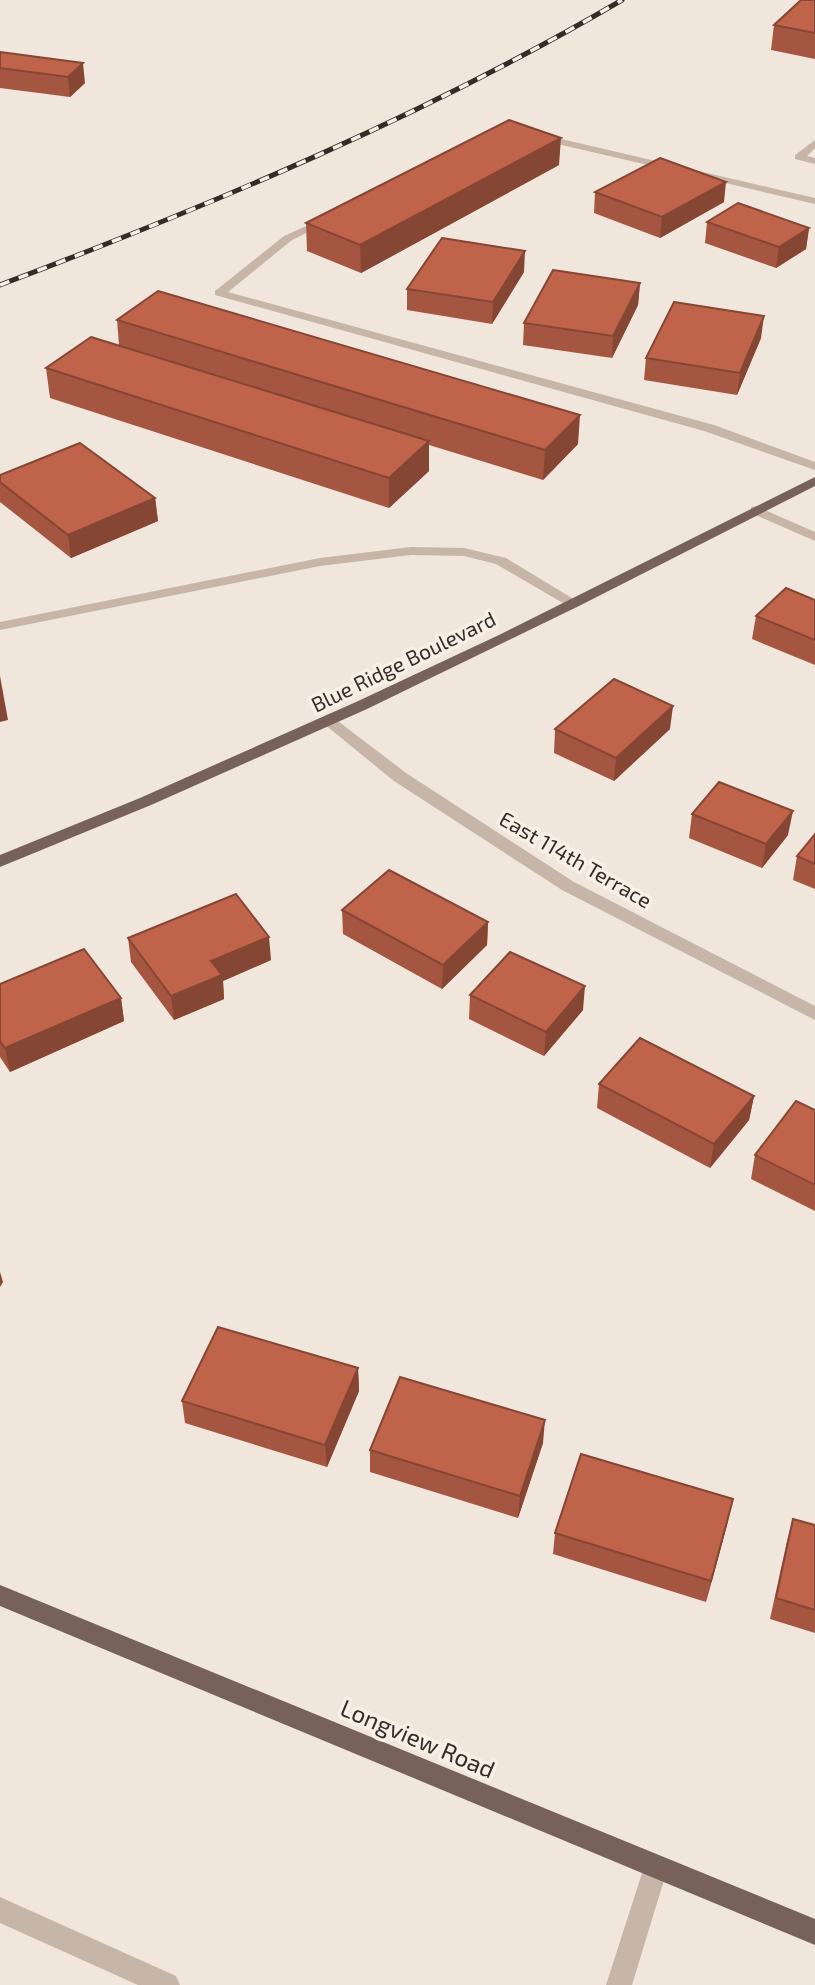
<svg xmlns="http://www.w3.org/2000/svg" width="815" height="1985" viewBox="0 0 815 1985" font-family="'Exo 2',sans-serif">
	<rect width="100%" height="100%" fill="#f0e6db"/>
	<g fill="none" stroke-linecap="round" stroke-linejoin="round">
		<path fill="#c7b6a8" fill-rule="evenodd" d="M540 134 815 198V204L536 139V135Z
			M815 140V148L807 156 815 158V164L795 159V155Z
			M324 218 333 220 292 240 228 292 714 425 815 462V470L704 431 215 295V291L284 236Z
			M756 506 815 532V541L751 513V507Z
			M411 547 464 548 506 558 580 603 573 607 568 606 496 564 464 556 411 555 320 566 0 630V622L320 558Z
			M329 716 334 718 406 773 574 882 815 1006V1020L562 890 394 781 324 724 321 721Z
			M656 1855 665 1858 668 1867 632 1985H606L644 1867 647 1858Z
			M0 1897 176 1976 180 1985H138L0 1923Z"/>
		<path fill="#76625a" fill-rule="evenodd" d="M815 477V486L579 606 367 709 151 805 0 867V855L140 798 356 702 499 635Z
			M0 1585 815 1919V1945L0 1606Z"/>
		<g stroke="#352b28" stroke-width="5">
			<path id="rail" d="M0 285C214 204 424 116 622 0"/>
		</g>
		<use href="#rail" stroke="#f8f0e7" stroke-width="3.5" stroke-dasharray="10" stroke-linecap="butt"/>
	</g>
	<path fill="#a45640" d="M815 0V59L771 50 774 25Z
		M0 52 85 83 70 97 0 88Z
		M559 165 361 273 307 251 306 223Z
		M595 192 724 202 660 238 594 213Z
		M707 222 809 228 806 249 776 268 705 243Z
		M524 272 492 324 407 310V289Z
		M640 283 638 305 612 358 523 345 524 323Z
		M117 320 578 444 543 480 429 445V471L389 508 50 398 46 368 119 345Z
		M761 338 737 395 644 380 646 358Z
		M0 475 155 498 158 521 71 558 0 502Z
		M815 600V665L752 639 756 616Z
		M555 729H670L614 781 554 753Z
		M692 814 788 835 762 868 689 838Z
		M815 834V889L793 880 797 856Z
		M342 910 488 922 487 945 442 989 343 934Z
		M128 938 271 960 223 981 224 999 174 1020 131 962Z
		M0 984 121 998 124 1021 10 1072 0 1057Z
		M470 995 583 1010 544 1056 469 1019Z
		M599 1084 754 1096 749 1120 710 1168 597 1108Z
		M815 1110V1211L751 1179 755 1155Z
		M358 1368 359 1391 327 1467 185 1423 182 1401Z
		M543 1443 518 1518 370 1472V1450Z
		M793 1519 815 1525V1633L770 1619 787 1541Z
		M728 1521 706 1602 553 1554 555 1533Z"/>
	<path fill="#864634" d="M83 63 85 83 70 97 68 77Z
		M561 138 559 165 361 273 360 245Z
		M726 182 724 202 660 238 662 217Z
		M809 228 806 249 776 268 779 247Z
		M525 251 524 272 492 324 493 302Z
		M640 283 638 305 612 358 613 336Z
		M764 316 761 338 737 395 740 373Z
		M580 415 578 444 543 480 545 450Z
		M429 441V471L389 508V478Z
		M155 498 158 521 71 558 68 535Z
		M0 676 8 720 0 722Z
		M673 706 670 729 614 781 616 758Z
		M793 811 788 835 762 868 766 844Z
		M488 922 487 945 442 989 443 965Z
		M269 937 271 960 223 981 224 999 174 1020 171 996 211 961Z
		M585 986 583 1010 544 1056 546 1032Z
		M121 998 124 1021 10 1072 5 1048Z
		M754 1096 749 1120 710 1168 714 1144Z
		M0 1272 3 1282 0 1287Z
		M358 1368 359 1391 327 1467 325 1445Z
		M545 1420 543 1443 518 1518 520 1496Z
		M733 1499 728 1521 706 1602 711 1581Z"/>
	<path fill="#bf644b" stroke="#864634" stroke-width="2" d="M801 0H815V33L774 25Z
		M0 52 83 63 68 77 0 68Z
		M509 120 561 138 360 245 306 223Z
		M660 158 726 182 662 217 595 192Z
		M738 203 809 228 779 247 707 222Z
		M442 238 525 251 493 302 407 289Z
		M553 270 640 283 613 336 524 323Z
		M158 291 580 415 545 450 117 320Z
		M674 302 764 316 740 373 646 358Z
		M91 337 429 441 389 478 46 368Z
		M80 443 155 498 68 535 0 482V475Z
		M786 588 815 600V640L756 616Z
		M614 679 673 706 616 758 555 729Z
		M719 782 793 811 766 844 692 814Z
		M815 834V864L797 856Z
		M389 870 488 922 443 965 342 910Z
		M236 894 269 937 211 961 222 975 171 996 128 938Z
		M84 949 121 998 5 1048 0 1041V984Z
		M510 952 585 986 546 1032 470 995Z
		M640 1038 754 1096 714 1144 599 1084Z
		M796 1101 815 1110V1185L755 1155Z
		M218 1327 358 1368 325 1445 182 1401Z
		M400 1377 545 1420 520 1496 370 1450Z
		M581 1454 733 1499 711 1581 555 1533Z
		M793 1519 815 1525V1610L776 1598Z"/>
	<g text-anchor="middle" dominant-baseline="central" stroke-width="7" stroke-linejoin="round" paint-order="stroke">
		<g font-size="21" fill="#352b28" stroke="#f8f0e7">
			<text transform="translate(403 661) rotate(-26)">Blue Ridge Boulevard</text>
			<text transform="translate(576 859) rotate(30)">East 114th Terrace</text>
		</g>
		<g font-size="24" fill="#352b28" stroke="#f8f0e7">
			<text transform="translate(418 1738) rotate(23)">Longview Road</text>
		</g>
	</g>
</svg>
